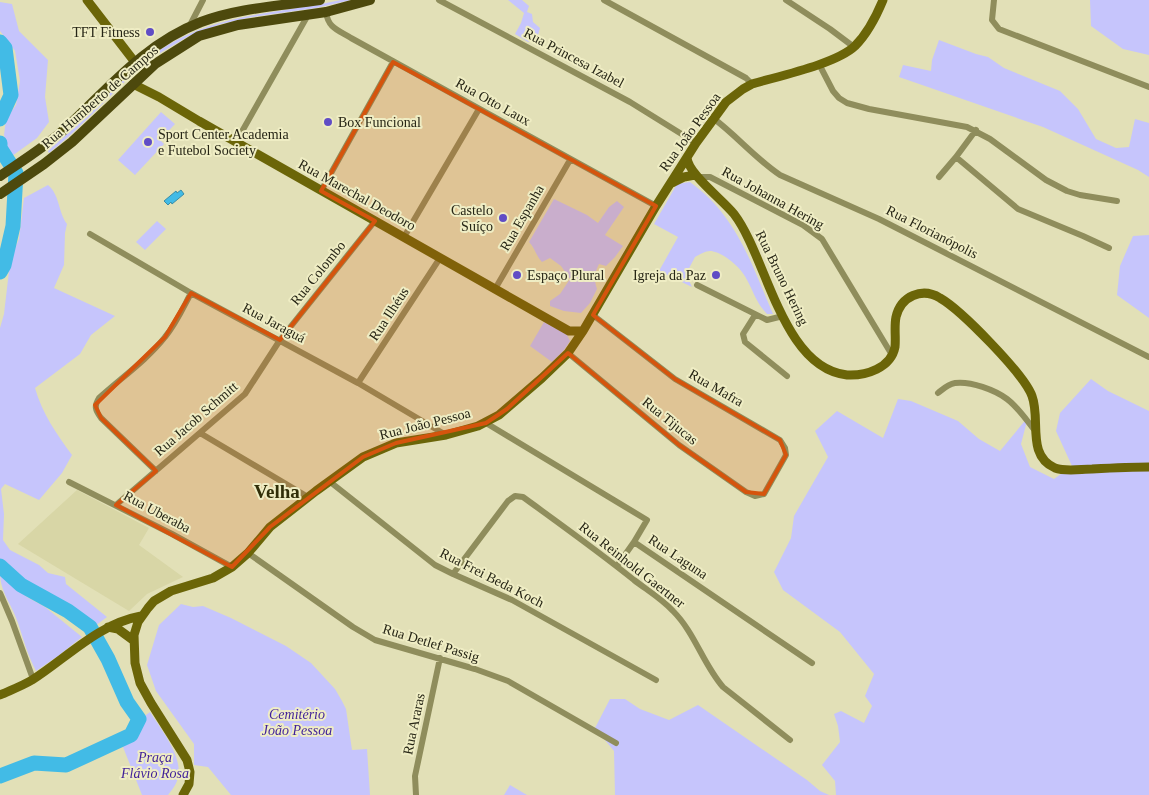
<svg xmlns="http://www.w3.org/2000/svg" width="1149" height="795" viewBox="0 0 1149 795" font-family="'Times New Roman',serif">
	<rect width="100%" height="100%" fill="#e2e0b7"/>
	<path fill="#d8d6a6" d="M77 490 149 528 139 545 183 577 147 594 129 611 18 544Z"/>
	<path fill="#c6c5fc" d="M341 0H351L316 8 252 17 221 24 189 36 155 56 154 54C213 12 274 15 341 0Z
		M508 0H522L529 6 527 12 532 14 533 22 540 28 537 39 528 42 515 34 521 23 524 13Z
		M1090 0H1149V55L1123 49 1091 26Z
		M0 2 12 4 19 31 48 60 45 97 49 122 37 138 12 156 8 151 4 135 6 119 16 105 20 81 15 51 0 31Z
		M939 40 976 54 988 57 1004 68 1060 91 1078 109 1096 139 1116 148 1129 147 1135 119 1149 123V177L1138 170 1043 127 899 77 903 65 931 71 932 60Z
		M144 61 145 63C112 92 84 126 49 153L47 150Z
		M161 112 175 124 160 140 164 144 135 175 118 160Z
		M690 182C737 216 751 263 773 314H767C749 295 753 276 727 258 723 255 715 251 710 251 705 251 699 255 695 257L686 274 692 287 659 271 678 237 654 224 677 184Z
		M48 185C60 195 58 212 67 224L65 233 64 265 54 288 115 316 91 335 80 354 35 388C42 413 57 435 72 455L62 473 39 500 5 484 1 489 4 514 3 540 10 550 39 565 48 573 65 577 66 584 107 617 95 626C63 605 30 585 0 562V328L4 314 9 271 13 253 19 239 24 198Z
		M554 199 587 215 598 223 609 207 617 201 624 207 605 235 623 246 615 257 606 266 599 264C594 274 594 279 597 289L590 303 581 313 564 311 550 306V301L560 294 570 279 561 266 550 258 542 262C536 256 535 248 529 242Z
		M157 221 166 229 145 250 136 242Z
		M1149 235V318L1117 295 1120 266 1133 236Z
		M544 322 566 333 570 341 564 350 552 362 530 346Z
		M1091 379 1108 391 1149 411V795H836L835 781 822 765 840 742 838 726 834 714 841 711 864 723 872 706 865 696 874 674 840 632 783 590 774 572 791 538 794 516 828 457 815 431 837 411 883 438 898 399 911 401 958 421 979 439 1000 451 1028 417 1021 444 1030 467 1054 479 1072 466 1056 431 1060 413Z
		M0 572 27 597 45 607 82 637 58 656 36 671C27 653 24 641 18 623 12 604 0 593 0 572Z
		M181 604 193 607 203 606 231 618 286 646 311 663 335 689 342 701 346 709 352 750 367 749 370 795H231L208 767 194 765V744L156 691 147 665 159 625Z
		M610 699H625L640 709 669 720 698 705 807 780 820 791 829 795H615L614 751 595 728Z
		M150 712C161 729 183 757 178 777 177 784 172 790 168 795H142L123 747C133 738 141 732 142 718Z
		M510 785 527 795H504Z"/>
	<path fill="#42bbe6" stroke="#3a8ea7" d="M181 190 184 194 172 204 171 202 168 205 164 201 176 191 177 193Z"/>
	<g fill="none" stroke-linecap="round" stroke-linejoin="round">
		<path stroke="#42bbe6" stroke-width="15" d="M0 42 5 48 11 95 0 119
			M0 143V148L16 173 13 226 4 265 0 272
			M0 566 21 585 68 611 90 627 108 659 127 702 139 719 131 735 66 765 34 763 0 776"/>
		<path stroke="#8f8d5c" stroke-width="6" d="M439 0 630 102 696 143
			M604 0 746 78 752 84
			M786 0 830 29 854 47
			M994 0 992 20 999 29 1149 87
			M326 12C328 28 338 30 351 38L656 206
			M189 27 203 0
			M819 64 833 91 839 98 847 103 869 109 967 127 990 139 1046 180 1067 191 1080 195 1117 201
			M713 118C737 136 756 159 780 175L879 219 1149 357
			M976 130 956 157 1018 209 1083 236 1109 248
			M236 142 308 15
			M697 177H710L803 225 822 239 892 355
			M939 177 956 157
			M321 191 393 62
			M90 234 191 293 358 383 446 435
			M404 237 479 109
			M697 285 767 320 783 316
			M495 289 570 160
			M755 315 743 334 745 342 787 376
			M568 353 679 445 746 492 755 496 764 494 786 455 785 448 780 440 675 379 593 315
			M358 383 440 258
			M938 393C943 389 948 384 955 383 971 381 995 390 1007 399 1019 408 1027 421 1036 432
			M486 423 647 520 634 542 617 566
			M200 433 308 497
			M156 471 101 418C95 410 94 406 99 398 121 378 147 360 165 337 176 324 183 308 191 293
			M329 481 435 565 453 574 512 600 656 680
			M69 482 172 534 232 567
			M116 505 245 394 280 340 375 221
			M634 542 812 663
			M248 553 353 627 375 640 475 669 508 681 616 743
			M453 574 508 501 515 496 523 497C560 524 598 551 634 580 647 590 662 599 673 611 695 633 703 664 723 687L790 740
			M0 593 12 621 33 679
			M416 795 415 776 440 658"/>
		<path stroke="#6b6508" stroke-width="9" d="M87 0 134 61
			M133 84 159 97 199 121 569 331H583
			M687 157C687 173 722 199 734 214 767 257 782 368 847 375 866 376 891 368 895 347 896 337 894 327 896 317 901 296 922 287 940 298 961 310 1024 374 1032 396 1041 420 1026 455 1055 468 1066 472 1081 469 1092 469 1111 468 1130 467 1149 467
			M672 183 684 177 695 175
			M108 627 118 629 133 640
			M0 695C11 690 22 686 32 680 68 657 98 624 141 616
			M183 795 189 784 190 772 187 760 151 703 140 683 135 663 134 635 138 622 148 608 154 601 171 591 213 578 232 567 248 553 270 527 316 491 363 457 396 443 446 435 478 426 499 415 542 378 568 353 583 331 656 206 696 143 726 102 743 89 752 84C779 76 836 64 855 46 868 33 876 17 883 0"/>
		<path stroke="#4d490d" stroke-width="10" d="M0 176C22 161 45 147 65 129 108 89 144 44 201 22 238 8 280 6 320 0
			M0 194 44 164 72 142 155 64 199 36 238 25 326 12 370 0"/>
	</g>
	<path fill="#d5540d" fill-opacity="0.2" stroke="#d5540d" stroke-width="4" stroke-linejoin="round" d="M393 62 656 206 593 315 675 379 780 440 786 455 764 494 746 492 679 445 568 353 507 409 486 423 396 443 363 457 270 527 232 567 116 505 156 471 101 418 95 405 165 337 191 293 280 340 375 221 321 191Z"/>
	<g fill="#604dc5" stroke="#efedc4" stroke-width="2">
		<circle cx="150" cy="32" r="5"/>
		<circle cx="328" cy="122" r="5"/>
		<circle cx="148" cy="142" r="5"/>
		<circle cx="503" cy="218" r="5"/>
		<circle cx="517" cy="275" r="5"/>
		<circle cx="716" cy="275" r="5"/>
	</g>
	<g text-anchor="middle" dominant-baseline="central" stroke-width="4" stroke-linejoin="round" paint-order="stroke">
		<g font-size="14" fill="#262515" stroke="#efedc4" text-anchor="end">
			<text x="140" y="32">TFT Fitness</text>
			<text x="338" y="122" text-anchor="start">Box Funcional</text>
			<text x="158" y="134" text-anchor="start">Sport Center Academia<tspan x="158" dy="16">e Futebol Society</tspan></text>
			<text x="493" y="210">Castelo<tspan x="493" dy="16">Suíço</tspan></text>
			<text x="527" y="275" text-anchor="start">Espaço Plural</text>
			<text x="706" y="275">Igreja da Paz</text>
		</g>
		<g font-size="14" fill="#262515" stroke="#efedc4">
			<text transform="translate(574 58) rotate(28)">Rua Princesa Izabel</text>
			<text transform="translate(100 97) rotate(-41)">Rua Humberto de Campos</text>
			<text transform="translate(493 102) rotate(29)">Rua Otto Laux</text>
			<text transform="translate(690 132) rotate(-54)">Rua João Pessoa</text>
			<text transform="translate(357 195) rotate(29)">Rua Marechal Deodoro</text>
			<text transform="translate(773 198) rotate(29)">Rua Johanna Hering</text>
			<text transform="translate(522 218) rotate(-60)">Rua Espanha</text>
			<text transform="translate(932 232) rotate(27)">Rua Florianópolis</text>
			<text transform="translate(318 273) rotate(-51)">Rua Colombo</text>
			<text transform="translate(782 278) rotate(64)">Rua Bruno Hering</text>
			<text transform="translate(389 314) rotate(-57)">Rua Ilhéus</text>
			<text transform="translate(274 323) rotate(28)">Rua Jaraguá</text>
			<text transform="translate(716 388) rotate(30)">Rua Mafra</text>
			<text transform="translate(196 419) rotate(-41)">Rua Jacob Schmitt</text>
			<text transform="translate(670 421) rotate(39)">Rua Tijucas</text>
			<text transform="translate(425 424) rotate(-14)">Rua João Pessoa</text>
			<text transform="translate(157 512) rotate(28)">Rua Uberaba</text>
			<text transform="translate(678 557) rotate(34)">Rua Laguna</text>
			<text transform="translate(632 565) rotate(38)">Rua Reinhold Gaertner</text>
			<text transform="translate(492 578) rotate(27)">Rua Frei Beda Koch</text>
			<text transform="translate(431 643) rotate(17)">Rua Detlef Passig</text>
			<text transform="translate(414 724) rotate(-78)">Rua Araras</text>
		</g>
		<g font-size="14" font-style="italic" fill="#3f1f99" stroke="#efedc4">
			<text x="297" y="714">Cemitério<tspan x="297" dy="16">João Pessoa</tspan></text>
			<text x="155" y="757">Praça<tspan x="155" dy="16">Flávio Rosa</tspan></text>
		</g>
		<g font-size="19" font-weight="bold" fill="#302e08" stroke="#efedc4">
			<text x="277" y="491">Velha</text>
		</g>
	</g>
</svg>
